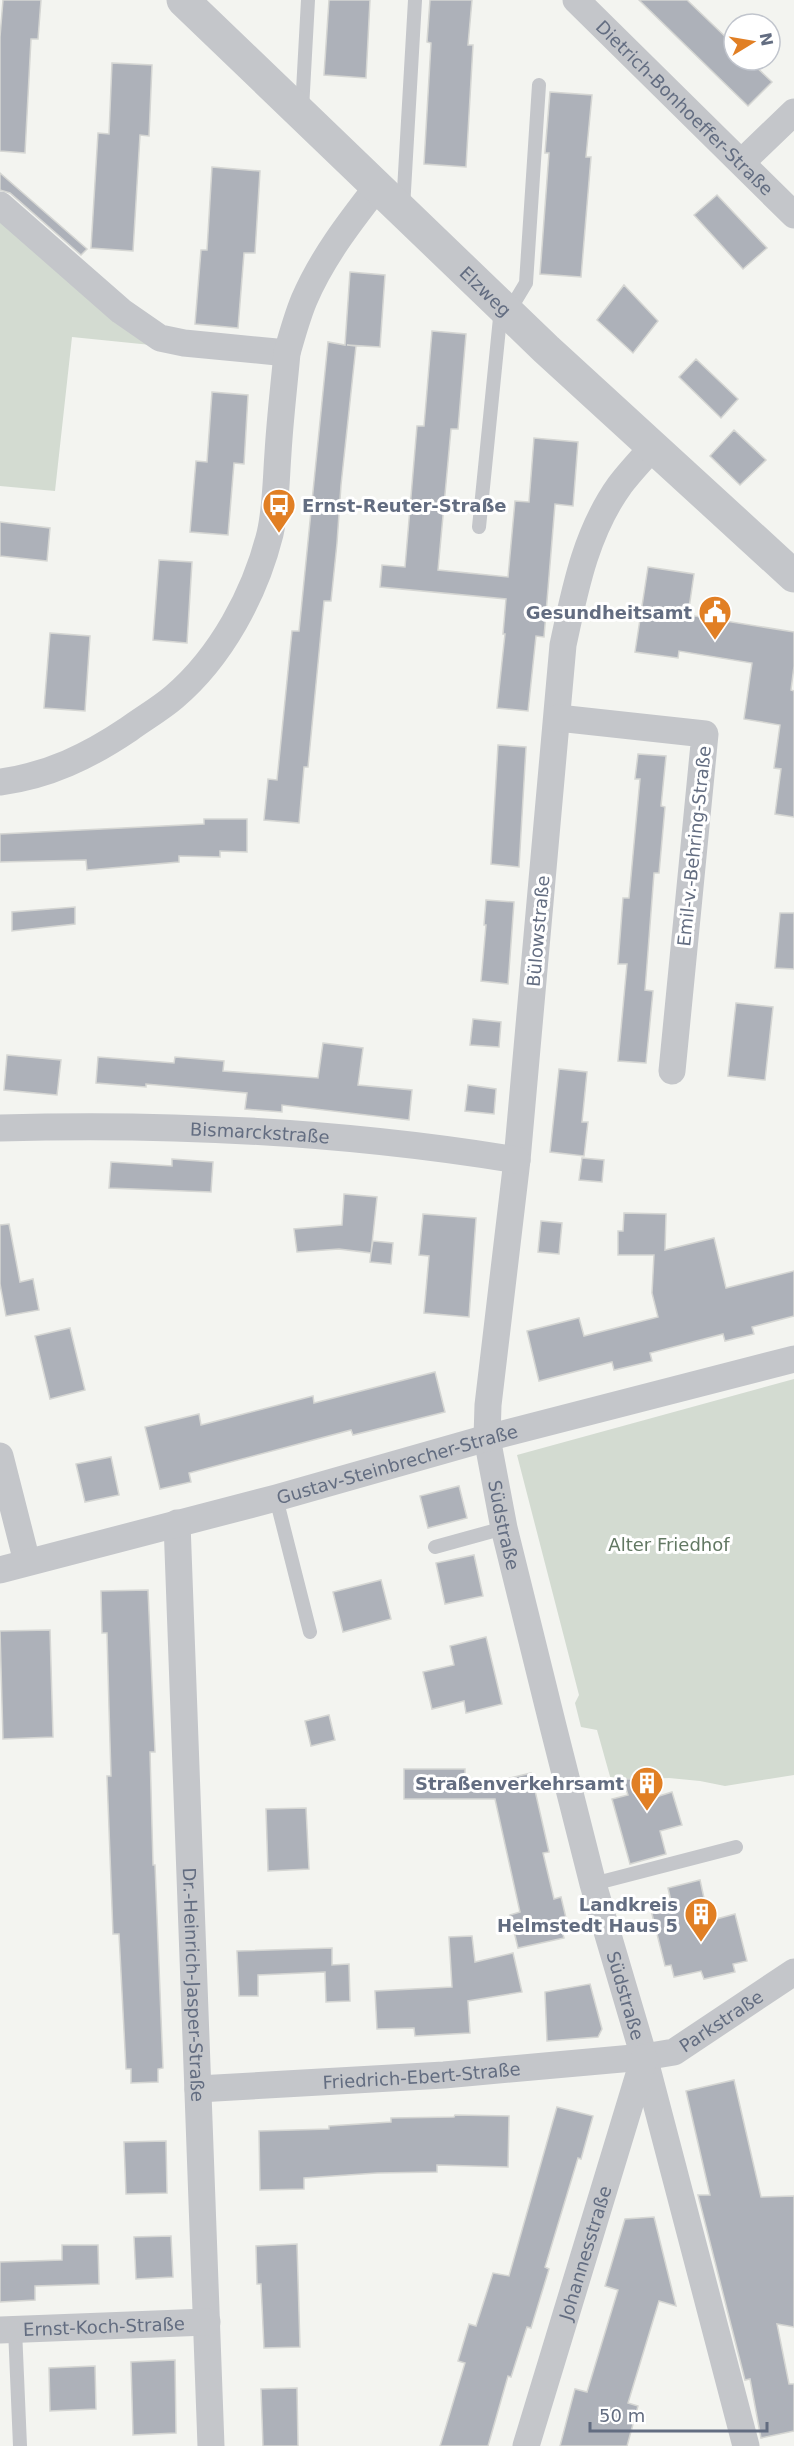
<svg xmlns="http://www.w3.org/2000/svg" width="794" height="2446" viewBox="0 0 794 2446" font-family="'DejaVu Sans',sans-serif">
	<rect width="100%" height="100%" fill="#f3f4f0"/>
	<path fill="#d3dbd1" d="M0 213 151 345 72 337 55 491 0 486Z
		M794 1379V1775L725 1786 700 1781 669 1778 611 1780 597 1730 581 1727 575 1703 579 1695 517 1455Z"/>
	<path fill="#adb1b9" stroke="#d5d6d3" stroke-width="1.5" d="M3 0H41L38 39H31L25 153 0 151V37Z
		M329 0H370L366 78 324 75Z
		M430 0H472L468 45H473L466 167 424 164 431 43 427 42Z
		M639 0H687L734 45V60H749L772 82 748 106Z
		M112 63 152 65 149 136 140 135 133 251 91 248 98 133 109 134Z
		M550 92 592 95 586 157H591L581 277 540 274 549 153H545Z
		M212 167 260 171 255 253H244L238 328 195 324 201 250H207Z
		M0 173 87 249 81 255 10 193 0 190Z
		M717 195 767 248 743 269 694 215Z
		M350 272 385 275 380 347 347 345 356 346 341 485 337 543 331 601H324L308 767H304L299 823 264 820 268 779 277 780 292 631H299L328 342 345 345Z
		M624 285 658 321 633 353 597 320Z
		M432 331 466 334 458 429H451L438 570 508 577 515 501 529 502 534 438 578 442 573 506 555 504 544 637 536 636 528 711 497 708 505 634H503L506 599 380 587 382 565 405 567 417 426H424Z
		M696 359 738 399 721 418 679 377Z
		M212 392 248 395 244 464 234 463 228 535 190 532 196 461 207 462Z
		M734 430 766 460 740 485 710 456Z
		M0 522 50 528 47 561 0 556Z
		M159 560 192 562 187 643 153 640Z
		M648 567 694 574 688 615 794 632V666L791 690 794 691V817L775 814 781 769 774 768 780 725 744 719 752 663 679 651 678 658 635 652Z
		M50 633 90 636 85 711 44 708Z
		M498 745 526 747 519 867 491 864Z
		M638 754 666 756 661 806 665 807 659 873H654L645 990 653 991 646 1063 618 1061 627 964H618L623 898H629L640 779H635Z
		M204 819H247V852L220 851V857L179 856V862L87 870 86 860 0 862V834L204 824Z
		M486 900 514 902 508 984 481 981 486 925H484Z
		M75 907V924L12 931V912Z
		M780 913H794V969L775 968Z
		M736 1003 773 1007 765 1080 728 1076Z
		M473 1019 501 1022 499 1047 470 1045Z
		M323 1043 363 1048 358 1085 412 1090 409 1120 282 1105V1112L245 1109 247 1093 146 1084V1087L96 1083 98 1057 174 1063 175 1057 224 1061 223 1071 318 1078Z
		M7 1055 61 1060 57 1095 4 1090Z
		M559 1069 587 1072 582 1122H588L584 1156 550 1152Z
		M468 1085 496 1089 494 1114 465 1111Z
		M582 1158 604 1160 602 1182 579 1180Z
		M172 1159 213 1162 211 1192 109 1188 111 1162 172 1166Z
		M344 1194 377 1197 371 1253 373 1241 393 1243 391 1264 370 1262 371 1253 339 1249 297 1252 294 1229 342 1225Z
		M624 1213 666 1214 665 1250 714 1238 726 1288 794 1271V1316L752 1327 754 1334 725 1341 723 1334 650 1353 652 1361 614 1370 612 1362 539 1381 527 1331 579 1318 584 1336 658 1317 652 1293 654 1255H618V1231H623Z
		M423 1214 476 1218 469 1317 424 1313 429 1256 419 1255Z
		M541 1221 562 1223 559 1254 538 1252Z
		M9 1224 20 1282 33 1279 39 1310 6 1316 0 1284V1225Z
		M70 1328 85 1390 50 1399 35 1336Z
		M435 1372 445 1412 353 1435 351 1430 189 1473 191 1482 160 1489 145 1427 199 1414 201 1425 313 1396 314 1403Z
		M111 1457 119 1495 85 1502 76 1464Z
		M459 1486 467 1518 428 1528 420 1496Z
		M474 1555 483 1596 445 1604 436 1563Z
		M381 1580 391 1619 343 1632 333 1592Z
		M148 1590 155 1752H150L153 1865H155L163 2068 158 2069V2082L131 2083V2069H126L119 1934H113L107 1776H111L109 1708 107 1633H102L101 1591Z
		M50 1630 53 1737 3 1739 0 1631Z
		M486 1637 502 1704 466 1713 464 1701 432 1709 423 1672 454 1665 450 1646Z
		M329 1715 335 1740 311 1746 305 1721Z
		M404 1769H465V1789L531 1773 549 1852 543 1853 554 1899 561 1897 566 1918 559 1920 564 1938 518 1948 510 1915 520 1912 495 1799H404Z
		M623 1779H645L648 1787H654L656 1797 672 1792 682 1825 660 1831 666 1854 630 1864 612 1799 628 1795Z
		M306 1808 309 1869 268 1871 266 1809Z
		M700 1880 709 1921 735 1914 747 1961 733 1964 735 1972 704 1979 701 1971 674 1977 671 1965 665 1966 650 1906 671 1901 668 1888Z
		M472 1936 475 1962 513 1953 522 1992 468 2001 470 2033 415 2036 414 2028 377 2029 375 1991 452 1987 449 1937Z
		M332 1948V1965L349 1964 350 2001 326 2002 325 1972 258 1975V1996H239L237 1951Z
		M590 1984 602 2029 598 2037 547 2041 545 1992Z
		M734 2080 761 2197 794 2196V2327L777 2324 789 2384H794V2431L761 2438 750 2379 745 2380 698 2195H710L686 2091Z
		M557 2107 593 2116 581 2159 578 2158 545 2267 549 2269 531 2328 527 2327 511 2377 508 2376 488 2446H440L465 2363 458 2361 469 2324 476 2326 493 2273 509 2276Z
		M455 2115 509 2116 508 2167 437 2165V2172L377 2173 304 2178V2189L260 2190 259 2131 329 2129V2126L391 2122V2118L454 2117Z
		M166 2141 167 2193 126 2194 124 2142Z
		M654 2217 676 2306 659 2301 628 2403 638 2406 627 2446H560L575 2389 587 2392 618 2290 605 2286 625 2219Z
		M171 2236 173 2277 136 2279 134 2237Z
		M297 2244 300 2347 264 2348 261 2284H257L256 2246Z
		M62 2245H98L99 2284 35 2286V2300L0 2302V2262L62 2260Z
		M175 2360 176 2433 133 2435 131 2362Z
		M95 2366 96 2409 50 2411 49 2368Z
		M297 2388 298 2446H263L261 2389Z"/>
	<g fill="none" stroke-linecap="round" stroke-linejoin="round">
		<path stroke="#c4c6ca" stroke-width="14" d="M302 109 308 0
			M403 208 415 0
			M508 313 526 283 539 85
			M479 527 501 308
			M276 1498 310 1632
			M435 1547 504 1528
			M593 1884 736 1847
			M15 2329 20 2446"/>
		<g stroke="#c4c6ca" stroke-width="27">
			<path id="s1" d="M576 0 794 215"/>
			<path d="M742 162 794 112"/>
			<path d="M0 205 121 311 160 338 184 343 287 353"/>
			<path id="s2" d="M653 447C642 459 630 472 620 485 586 532 575 589 563 645L517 1160 488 1405 487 1438 504 1528 553 1726 593 1884 644 2057 746 2446"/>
			<path d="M558 718 705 734 672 1071"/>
			<path d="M0 782C48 776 89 756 129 729 144 718 160 709 174 697 221 657 255 594 270 534 276 508 276 480 278 453 280 419 284 386 287 353 292 335 297 317 304 300 322 258 349 223 377 187"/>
			<path id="s3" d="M0 1128C172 1123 347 1132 517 1160"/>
			<path d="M0 1456 27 1562"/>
			<path id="s4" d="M177 1523 211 2446"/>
			<path id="s5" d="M0 1570 276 1498 487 1438 794 1359"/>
			<path id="s6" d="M198 2089 444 2075 644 2057 674 2052 794 1972"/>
			<path id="s7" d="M0 2330 207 2322"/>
			<path id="s8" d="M526 2446 644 2058"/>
		</g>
		<path stroke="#c4c6ca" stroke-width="33" id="s9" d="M183 0 546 349 794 576"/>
	</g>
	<defs>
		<g id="bus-pin" transform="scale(1.725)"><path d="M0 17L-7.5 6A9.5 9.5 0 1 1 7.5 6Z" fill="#e17f24" stroke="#fff"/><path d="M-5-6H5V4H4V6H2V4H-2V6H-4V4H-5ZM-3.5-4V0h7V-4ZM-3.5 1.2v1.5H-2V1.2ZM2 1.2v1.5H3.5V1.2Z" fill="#fff"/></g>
		<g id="civic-pin" transform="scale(1.725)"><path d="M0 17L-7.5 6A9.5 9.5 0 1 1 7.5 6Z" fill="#e17f24" stroke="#fff"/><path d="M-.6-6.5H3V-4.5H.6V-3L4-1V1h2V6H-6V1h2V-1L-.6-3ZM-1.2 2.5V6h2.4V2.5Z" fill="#fff"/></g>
		<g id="building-pin" transform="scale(1.725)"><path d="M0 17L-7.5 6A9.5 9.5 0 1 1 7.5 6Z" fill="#e17f24" stroke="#fff"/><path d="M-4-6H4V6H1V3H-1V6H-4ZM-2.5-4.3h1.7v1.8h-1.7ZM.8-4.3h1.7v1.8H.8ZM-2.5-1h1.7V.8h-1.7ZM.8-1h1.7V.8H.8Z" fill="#fff"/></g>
	</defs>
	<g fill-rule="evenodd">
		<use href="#bus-pin" x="279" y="505"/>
		<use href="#civic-pin" x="715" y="612"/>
		<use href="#building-pin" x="647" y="1783"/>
		<use href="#building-pin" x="701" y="1914"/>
	</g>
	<g text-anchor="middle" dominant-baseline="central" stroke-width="6" stroke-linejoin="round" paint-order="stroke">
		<g font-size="18" fill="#636d81" stroke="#fff">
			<text stroke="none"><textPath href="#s1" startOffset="153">Dietrich-Bonhoeffer-Straße</textPath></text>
			<text stroke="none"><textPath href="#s9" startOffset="420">Elzweg</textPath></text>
			<text transform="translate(694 846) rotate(-84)">Emil-v.-Behring-Straße</text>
			<text transform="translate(538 931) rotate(-85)">Bülowstraße</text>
			<text stroke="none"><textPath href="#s3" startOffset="260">Bismarckstraße</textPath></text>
			<text stroke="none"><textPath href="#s5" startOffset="411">Gustav-Steinbrecher-Straße</textPath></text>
			<text stroke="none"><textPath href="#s2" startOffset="1107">Südstraße</textPath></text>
			<text stroke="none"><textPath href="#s4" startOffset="462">Dr.-Heinrich-Jasper-Straße</textPath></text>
			<text stroke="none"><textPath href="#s2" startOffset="1593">Südstraße</textPath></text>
			<text stroke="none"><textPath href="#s6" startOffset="534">Parkstraße</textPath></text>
			<text stroke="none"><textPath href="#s6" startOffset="224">Friedrich-Ebert-Straße</textPath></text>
			<text stroke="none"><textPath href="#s8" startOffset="202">Johannesstraße</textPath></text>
			<text stroke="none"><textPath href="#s7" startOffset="104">Ernst-Koch-Straße</textPath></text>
		</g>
		<g font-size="18" font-weight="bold" fill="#636d81" stroke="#fff" text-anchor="end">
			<text x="302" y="505" text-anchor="start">Ernst-Reuter-Straße</text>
			<text x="692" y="612">Gesundheitsamt</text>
			<text x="624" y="1783">Straßenverkehrsamt</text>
			<text x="678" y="1904">Landkreis<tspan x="678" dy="21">Helmstedt Haus 5</tspan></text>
		</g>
		<g font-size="18" fill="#627863" stroke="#fff">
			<text x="669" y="1544">Alter Friedhof</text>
		</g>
	</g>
	<g transform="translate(752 42) rotate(79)"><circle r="28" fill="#ffffff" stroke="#c1c5cd" stroke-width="1.5"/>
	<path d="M0-4.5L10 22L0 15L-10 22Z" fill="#e17f24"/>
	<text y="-9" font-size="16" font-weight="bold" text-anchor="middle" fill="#636d81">N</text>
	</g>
	<path d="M590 2422v9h177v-9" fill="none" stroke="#636d81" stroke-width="3"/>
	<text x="599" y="2422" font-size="18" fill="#636d81" stroke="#ffffff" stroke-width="4.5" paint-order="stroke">50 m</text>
</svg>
